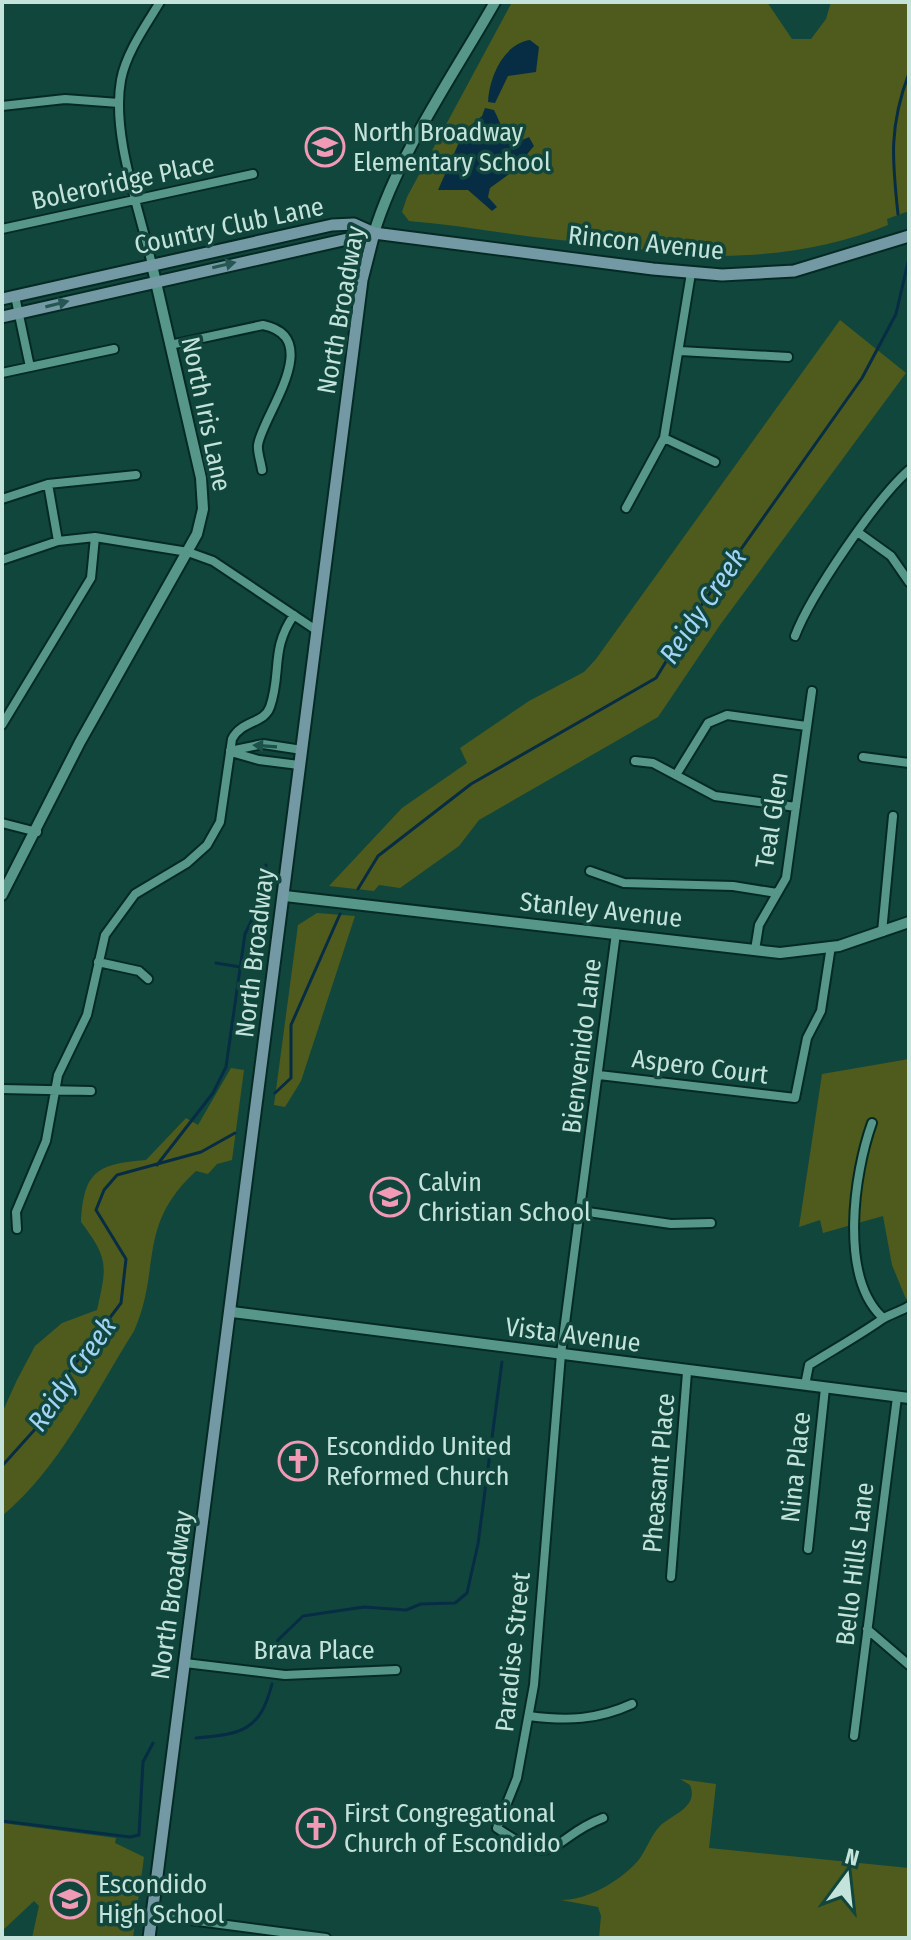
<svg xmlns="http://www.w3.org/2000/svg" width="911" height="1940" viewBox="0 0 911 1940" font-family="'Fira Sans Condensed',sans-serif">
	<rect width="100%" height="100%" fill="#11463d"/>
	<path fill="#4f5b1c" d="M512 2H767L792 39H811L826 19 831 2H909V211L887 219 888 225C802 260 698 264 608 243 592 239 576 242 560 240 509 235 460 225 409 221L402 212 407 197Z
		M840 320 906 373 720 625 658 717 479 820 459 846 400 888 379 885 374 891 329 886 402 808 467 763 460 748 529 701 584 672 596 659Z
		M317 913 355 916 301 1081 285 1107 274 1105 298 925Z
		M909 1059V1297L906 1299 892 1265 883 1216 823 1233 820 1220 799 1227 822 1074Z
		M231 1068 244 1070 232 1160 217 1164 208 1174 196 1171C136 1226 162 1268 134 1331 95 1393 59 1469 2 1516V1413L17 1380 35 1346 62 1323 97 1310C107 1266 109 1259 81 1222 84 1171 97 1164 146 1160L186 1118 198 1125Z
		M680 1779 716 1784 709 1848 909 1868V1938H599L601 1916 598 1907 561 1900C588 1900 618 1882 637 1862 646 1852 650 1836 660 1826 673 1814 699 1807 690 1785Z
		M2 1823 116 1838 115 1843 144 1857 133 1938H32L39 1906 34 1901 2 1931Z"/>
	<path fill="#072d44" d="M530 40 539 47 536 72 508 76 495 103 488 102C489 78 503 44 530 40Z
		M485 108 494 110C502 125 502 136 520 141L529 137 534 146 512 172 490 188 488 197 497 207 492 211 468 190H438L464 131 482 116Z"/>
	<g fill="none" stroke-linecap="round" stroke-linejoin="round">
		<path stroke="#072d44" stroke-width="3" d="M898 214C892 159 889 126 909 73
			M358 889 378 856 471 784 656 678 693 617 862 378 896 314 909 258
			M216 963 240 967
			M275 1093 291 1078V1025L340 914
			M157 1165 213 1093 226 1067 245 934 260 903 266 865
			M2 1466 46 1417 62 1381 121 1303 126 1259 96 1210 104 1190 117 1175 201 1152 235 1133
			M272 1661 278 1640 303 1616 364 1607 406 1610 421 1604 455 1603 467 1593 478 1544 502 1362
			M196 1738C242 1734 260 1731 272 1684
			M2 1821 130 1837 139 1835 143 1762 153 1743"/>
		<g stroke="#052a24" stroke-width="12">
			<path id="minor" d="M2 106 65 99 119 103
				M2 229 253 174
				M152 265C140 210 111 135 121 80 126 53 146 25 160 2
				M15 296 30 367
				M170 345 263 325C326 338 262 416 258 445 257 452 261 462 262 470
				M680 351 788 357
				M2 373 114 349
				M664 438 715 462
				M48 484 58 541
				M2 499 48 484 136 475
				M626 508 664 438 691 273
				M859 533 891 556 909 582
				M2 560 58 541 95 537 188 552 213 561 316 630
				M795 636C810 596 876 499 909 470
				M2 725 91 578 95 537
				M230 751 263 744 302 750
				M231 752 259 760 299 765
				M863 757 909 763
				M635 761 653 763 715 796 796 807
				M676 775 708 723 727 715 806 726
				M2 823 37 832
				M590 871 624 883 733 886 777 893
				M882 932 893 816
				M755 950 759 925 786 878 812 691
				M98 962 139 971 148 979
				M599 1075 795 1098 807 1038 821 1011 831 946
				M2 1089 91 1091
				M872 1123C854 1173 839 1276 882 1317
				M581 1211 671 1224 711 1223
				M17 1229 16 1212 46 1141 58 1075 87 1015 105 935 135 894 187 863 207 845 220 822 232 739C242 720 264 724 270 707 282 673 270 649 294 615
				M805 1385 809 1365C833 1350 858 1336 881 1320 887 1315 900 1312 909 1306
				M808 1549 825 1388
				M671 1577 687 1372
				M867 1629 909 1665
				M185 1663 285 1675 396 1670
				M529 1716C567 1721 597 1720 632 1704
				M854 1736 897 1397
				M603 1818C549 1838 560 1872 497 1828L517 1778 534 1685 561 1354 616 933
				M152 1915 326 1938"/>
		</g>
		<g stroke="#052a24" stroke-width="14">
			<path id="tertiary" d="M374 233C399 152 453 76 495 2
				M2 895 80 742 197 534 203 509 201 478 152 265
				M285 896 780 953 839 946 909 922
				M232 1312 909 1398"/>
		</g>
		<g stroke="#052a24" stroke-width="15">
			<path id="secondary" d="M2 299 332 225 354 224 374 233 653 269 722 275 794 271 909 236
				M2 317 374 233
				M149 1938 362 280 374 233"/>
		</g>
		<use href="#minor" stroke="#56978a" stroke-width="8"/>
		<use href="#tertiary" stroke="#56978a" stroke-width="10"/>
		<use href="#secondary" stroke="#7399a4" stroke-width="11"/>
	</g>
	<defs><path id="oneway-solid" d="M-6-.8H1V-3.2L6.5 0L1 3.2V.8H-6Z" transform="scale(2)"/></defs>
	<g fill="#255752">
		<use href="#oneway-solid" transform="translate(224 265) rotate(-13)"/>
		<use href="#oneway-solid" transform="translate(57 304) rotate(-14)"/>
	</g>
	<use fill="#1b5249" href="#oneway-solid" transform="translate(265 746) rotate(-176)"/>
	<defs>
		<g id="school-ring" transform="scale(2)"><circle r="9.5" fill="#11463d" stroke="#f09ab5" stroke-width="1.5"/><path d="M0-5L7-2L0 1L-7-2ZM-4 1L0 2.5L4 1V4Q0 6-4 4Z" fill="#f09ab5"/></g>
		<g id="church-ring" transform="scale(2)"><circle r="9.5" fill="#11463d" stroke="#f09ab5" stroke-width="1.5"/><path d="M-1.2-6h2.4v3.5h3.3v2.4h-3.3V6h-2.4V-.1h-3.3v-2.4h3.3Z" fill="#f09ab5"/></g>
	</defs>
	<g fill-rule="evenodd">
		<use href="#school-ring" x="325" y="147"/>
		<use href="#school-ring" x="390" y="1197"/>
		<use href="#church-ring" x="298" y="1461"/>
		<use href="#church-ring" x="316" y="1828"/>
		<use href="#school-ring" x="70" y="1899"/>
	</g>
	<g text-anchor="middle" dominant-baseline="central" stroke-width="7" stroke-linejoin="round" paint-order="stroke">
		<g font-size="26" fill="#c3e3db" stroke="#11463d" text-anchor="start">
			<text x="353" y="132">North Broadway<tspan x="353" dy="30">Elementary School</tspan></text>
			<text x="418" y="1182">Calvin<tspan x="418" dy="30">Christian School</tspan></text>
			<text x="326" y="1446">Escondido United<tspan x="326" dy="30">Reformed Church</tspan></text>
			<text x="344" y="1813">First Congregational<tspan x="344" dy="30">Church of Escondido</tspan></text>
			<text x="98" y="1884">Escondido<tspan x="98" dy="30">High School</tspan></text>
		</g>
		<g font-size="26" fill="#c3e3db" stroke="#11463d">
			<text transform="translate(123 182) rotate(-12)">Boleroridge Place</text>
			<text transform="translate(229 226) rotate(-12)">Country Club Lane</text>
			<text transform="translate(646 243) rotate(6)">Rincon Avenue</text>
			<text transform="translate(341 310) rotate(-80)">North Broadway</text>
			<text transform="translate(206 414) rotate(78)">North Iris Lane</text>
			<text transform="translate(772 820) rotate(-81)">Teal Glen</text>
			<text transform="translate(601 910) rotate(6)">Stanley Avenue</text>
			<text transform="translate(255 953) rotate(-83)">North Broadway</text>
			<text transform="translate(582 1046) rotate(-83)">Bienvenido Lane</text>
			<text transform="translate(700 1067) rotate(7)">Aspero Court</text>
			<text transform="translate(573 1335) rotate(7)">Vista Avenue</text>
			<text transform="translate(796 1467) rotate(-84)">Nina Place</text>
			<text transform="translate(659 1473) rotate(-85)">Pheasant Place</text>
			<text transform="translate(855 1564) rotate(-83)">Bello Hills Lane</text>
			<text transform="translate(172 1595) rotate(-82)">North Broadway</text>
			<text x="314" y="1650">Brava Place</text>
			<text transform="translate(513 1652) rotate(-84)">Paradise Street</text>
		</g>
		<g font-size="28" font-style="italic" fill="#a3d3f6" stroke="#11463d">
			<text transform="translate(703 606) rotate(-56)">Reidy Creek</text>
			<text transform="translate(72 1374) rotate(-55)">Reidy Creek</text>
		</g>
	</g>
	<rect width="911" height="1940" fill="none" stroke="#c3e3db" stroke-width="8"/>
	<g transform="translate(847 1876) rotate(15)" stroke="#11463d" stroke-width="6" paint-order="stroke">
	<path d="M0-6L14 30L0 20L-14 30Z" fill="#c3e3db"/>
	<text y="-12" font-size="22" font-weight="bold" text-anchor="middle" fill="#c3e3db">N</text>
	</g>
</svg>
